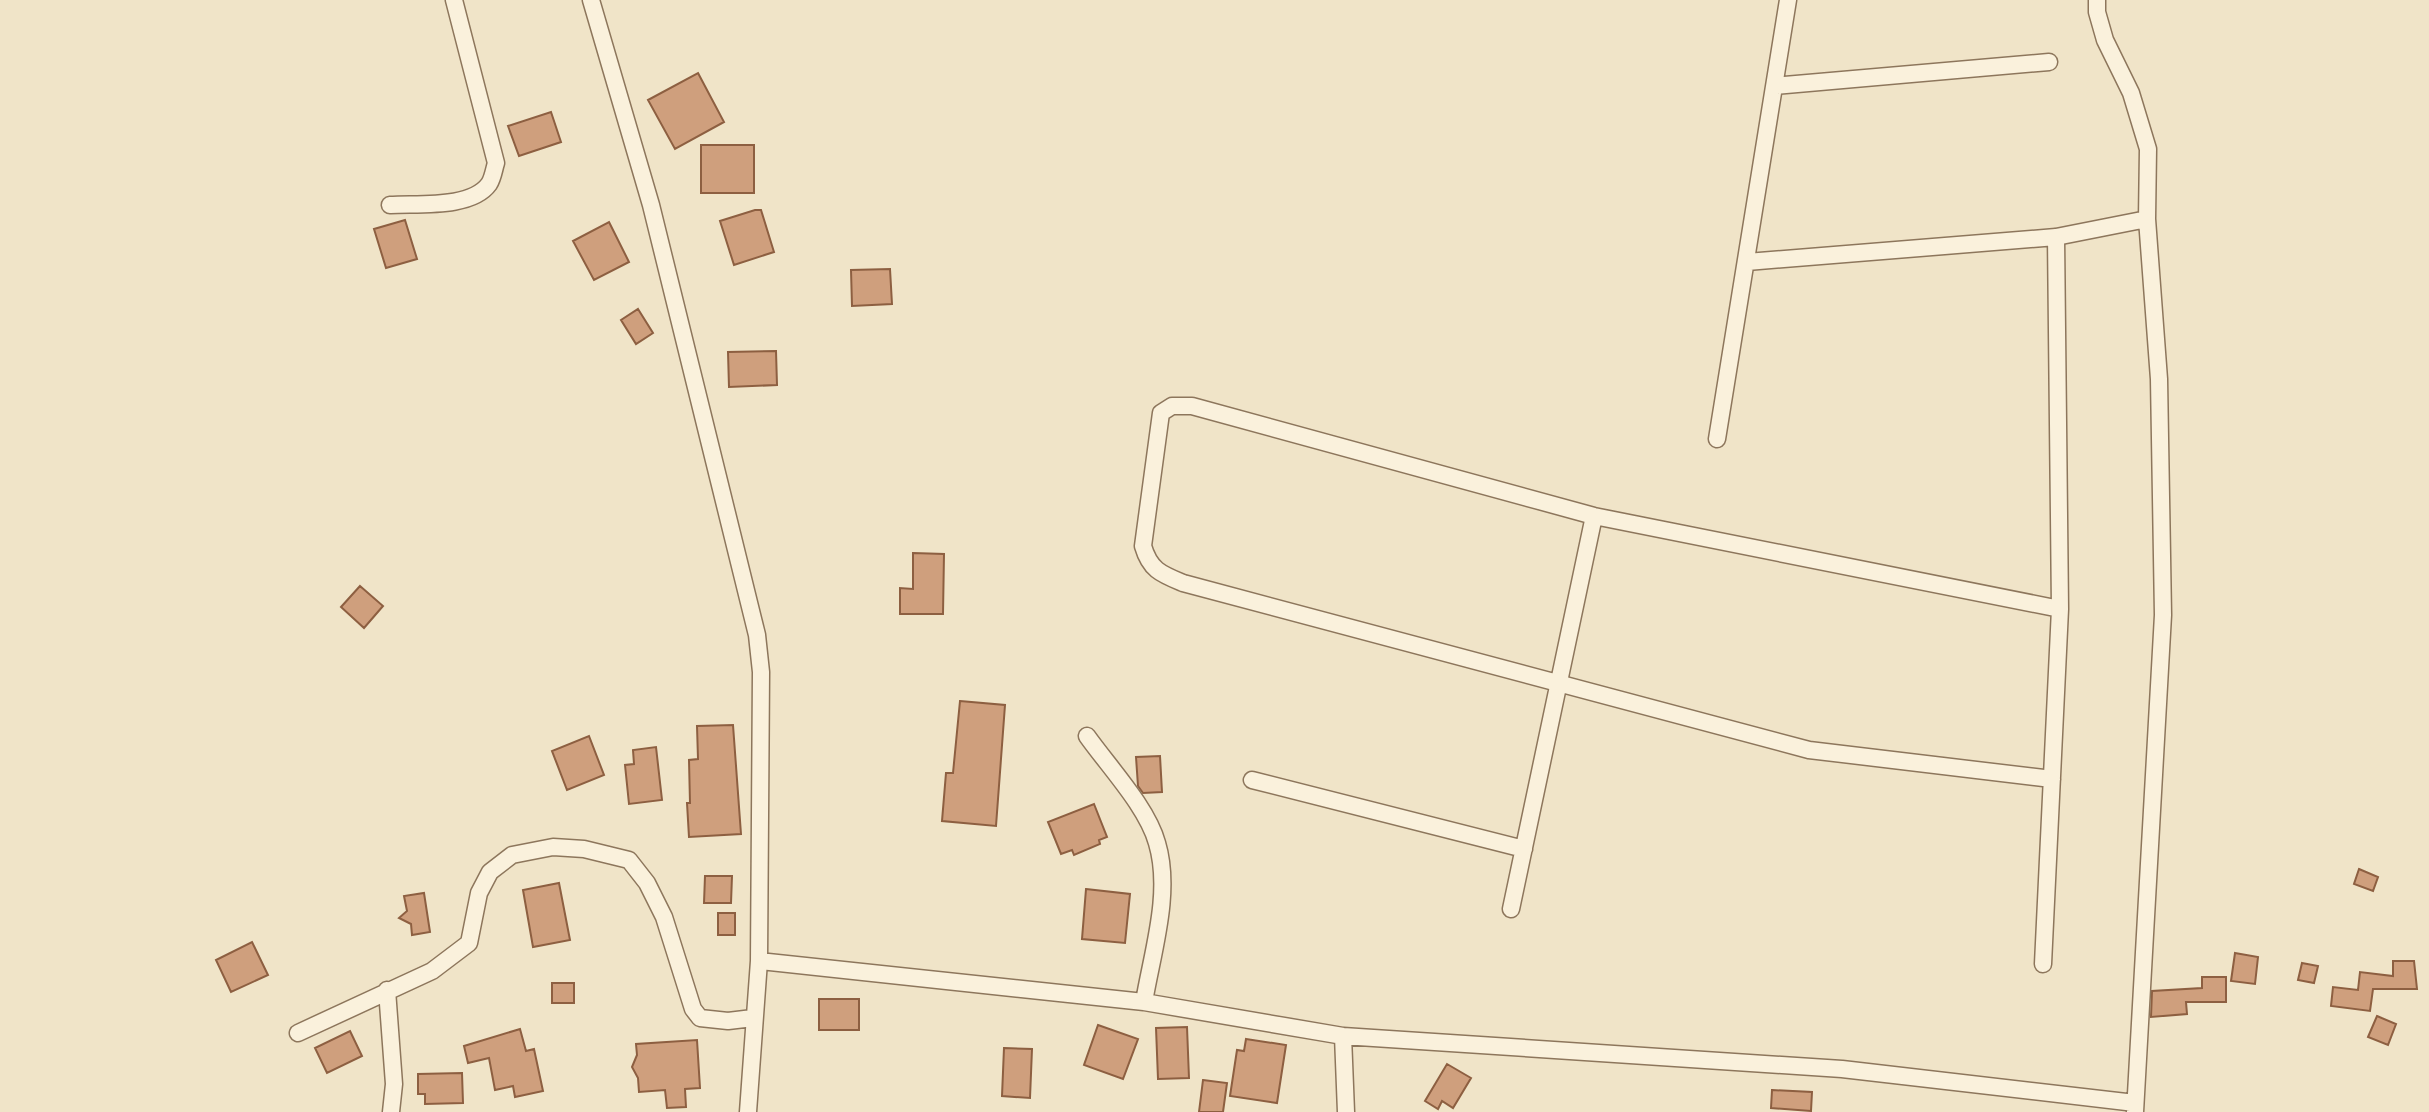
<svg xmlns="http://www.w3.org/2000/svg" width="2429" height="1112" viewBox="0 0 2429 1112" font-family="'IBM Plex Serif',serif">
	<rect width="100%" height="100%" fill="#f0e4c8"/>
	<path fill="#cf9f7d" stroke="#8d5f41" stroke-width="2" d="M698 73 724 122 675 149 648 100Z
		M551 112 561 142 519 156 508 126Z
		M701 145H754V193H701Z
		M755 210H761L774 252 734 265 720 221Z
		M405 220 417 259 386 268 374 229Z
		M609 222 629 262 594 280 573 241Z
		M890 269 892 304 852 306 851 270Z
		M638 309 653 333 636 344 621 320Z
		M776 351 777 385 729 387 728 352Z
		M913 553 944 554 943 614H900V588L913 589Z
		M360 586 383 606 364 628 341 607Z
		M960 701 1005 705 996 826 942 821 946 773H953Z
		M733 725 741 834 689 837 687 803H690L689 760 698 759 697 726Z
		M589 736 604 775 567 790 552 751Z
		M656 747 662 800 629 804 625 765 634 764 633 750Z
		M1160 756 1162 792 1143 793 1138 786 1136 757Z
		M1094 804 1107 837 1099 840 1100 844 1074 855 1072 850 1061 854 1048 822Z
		M2359 869 2378 877 2373 891 2354 884Z
		M705 876H732L731 903H704Z
		M559 883 570 940 533 947 523 890Z
		M1086 889 1130 894 1125 943 1082 939Z
		M424 893 430 932 412 935 411 924 399 918 407 911 404 896Z
		M718 913H735V935H718Z
		M252 942 268 975 231 992 216 960Z
		M2235 953 2258 957 2255 984 2231 981Z
		M2393 961H2414L2417 989H2373L2370 1011 2331 1006 2333 987 2358 990 2360 972 2393 976Z
		M2302 963 2318 966 2314 983 2298 980Z
		M2202 977H2226V1002H2186L2187 1014 2151 1017 2152 991 2202 988Z
		M552 983H574V1003H552Z
		M819 999H859V1030H819Z
		M2377 1016 2396 1024 2388 1045 2368 1037Z
		M1098 1025 1138 1039 1123 1079 1084 1065Z
		M1187 1027 1189 1078 1158 1079 1156 1028Z
		M520 1029 526 1051 534 1049 543 1091 515 1097 513 1086 495 1090 489 1058 468 1063 464 1046Z
		M350 1031 362 1056 327 1073 315 1048Z
		M1246 1039 1286 1045 1277 1103 1230 1096 1237 1050 1244 1051Z
		M697 1040 700 1088 685 1089 686 1107 667 1108 665 1090 639 1092 638 1078 632 1067 637 1055 636 1044Z
		M1004 1048 1032 1049 1030 1098 1002 1096Z
		M1447 1064 1471 1078 1453 1108 1442 1101 1438 1109 1425 1101Z
		M462 1073 463 1103 425 1104V1094H418V1074Z
		M1203 1080 1227 1083 1223 1112H1199Z
		M1772 1090 1812 1092 1811 1111 1771 1108Z"/>
	<g fill="none" stroke-linecap="round" stroke-linejoin="round">
		<g stroke="#8d765c" stroke-width="19">
			<path id="street" d="M591 0 651 205 757 635 761 672 759 961 748 1112
				M2097 0V12L2105 40 2131 93 2148 149 2147 219 2159 379 2163 615 2135 1112
				M1774 86 2049 62
				M390 205C417 203 471 209 489 184 493 178 494 169 496 163L454 0
				M1747 262 2056 237 2147 219
				M1717 439 1788 0
				M1087 736C1109 767 1147 807 1157 843 1172 893 1152 953 1144 1002
				M2052 779 1809 750 1183 583C1161 574 1150 570 1143 546L1161 413 1172 406H1192L1594 516 2060 609
				M1252 780 1524 849
				M1511 909 1594 516
				M759 961 1144 1002 1343 1036 1842 1069 2135 1103
				M2043 964 2060 609 2056 237
				M387 990 394 1084 391 1112
				M298 1033 432 971 469 943 479 893 490 872 512 855 553 847 584 849 629 860 647 883 664 917 693 1009 700 1018 728 1021 753 1018
				M1343 1036 1346 1112"/>
		</g>
		<use href="#street" stroke="#faf1dc" stroke-width="16"/>
	</g>
</svg>
